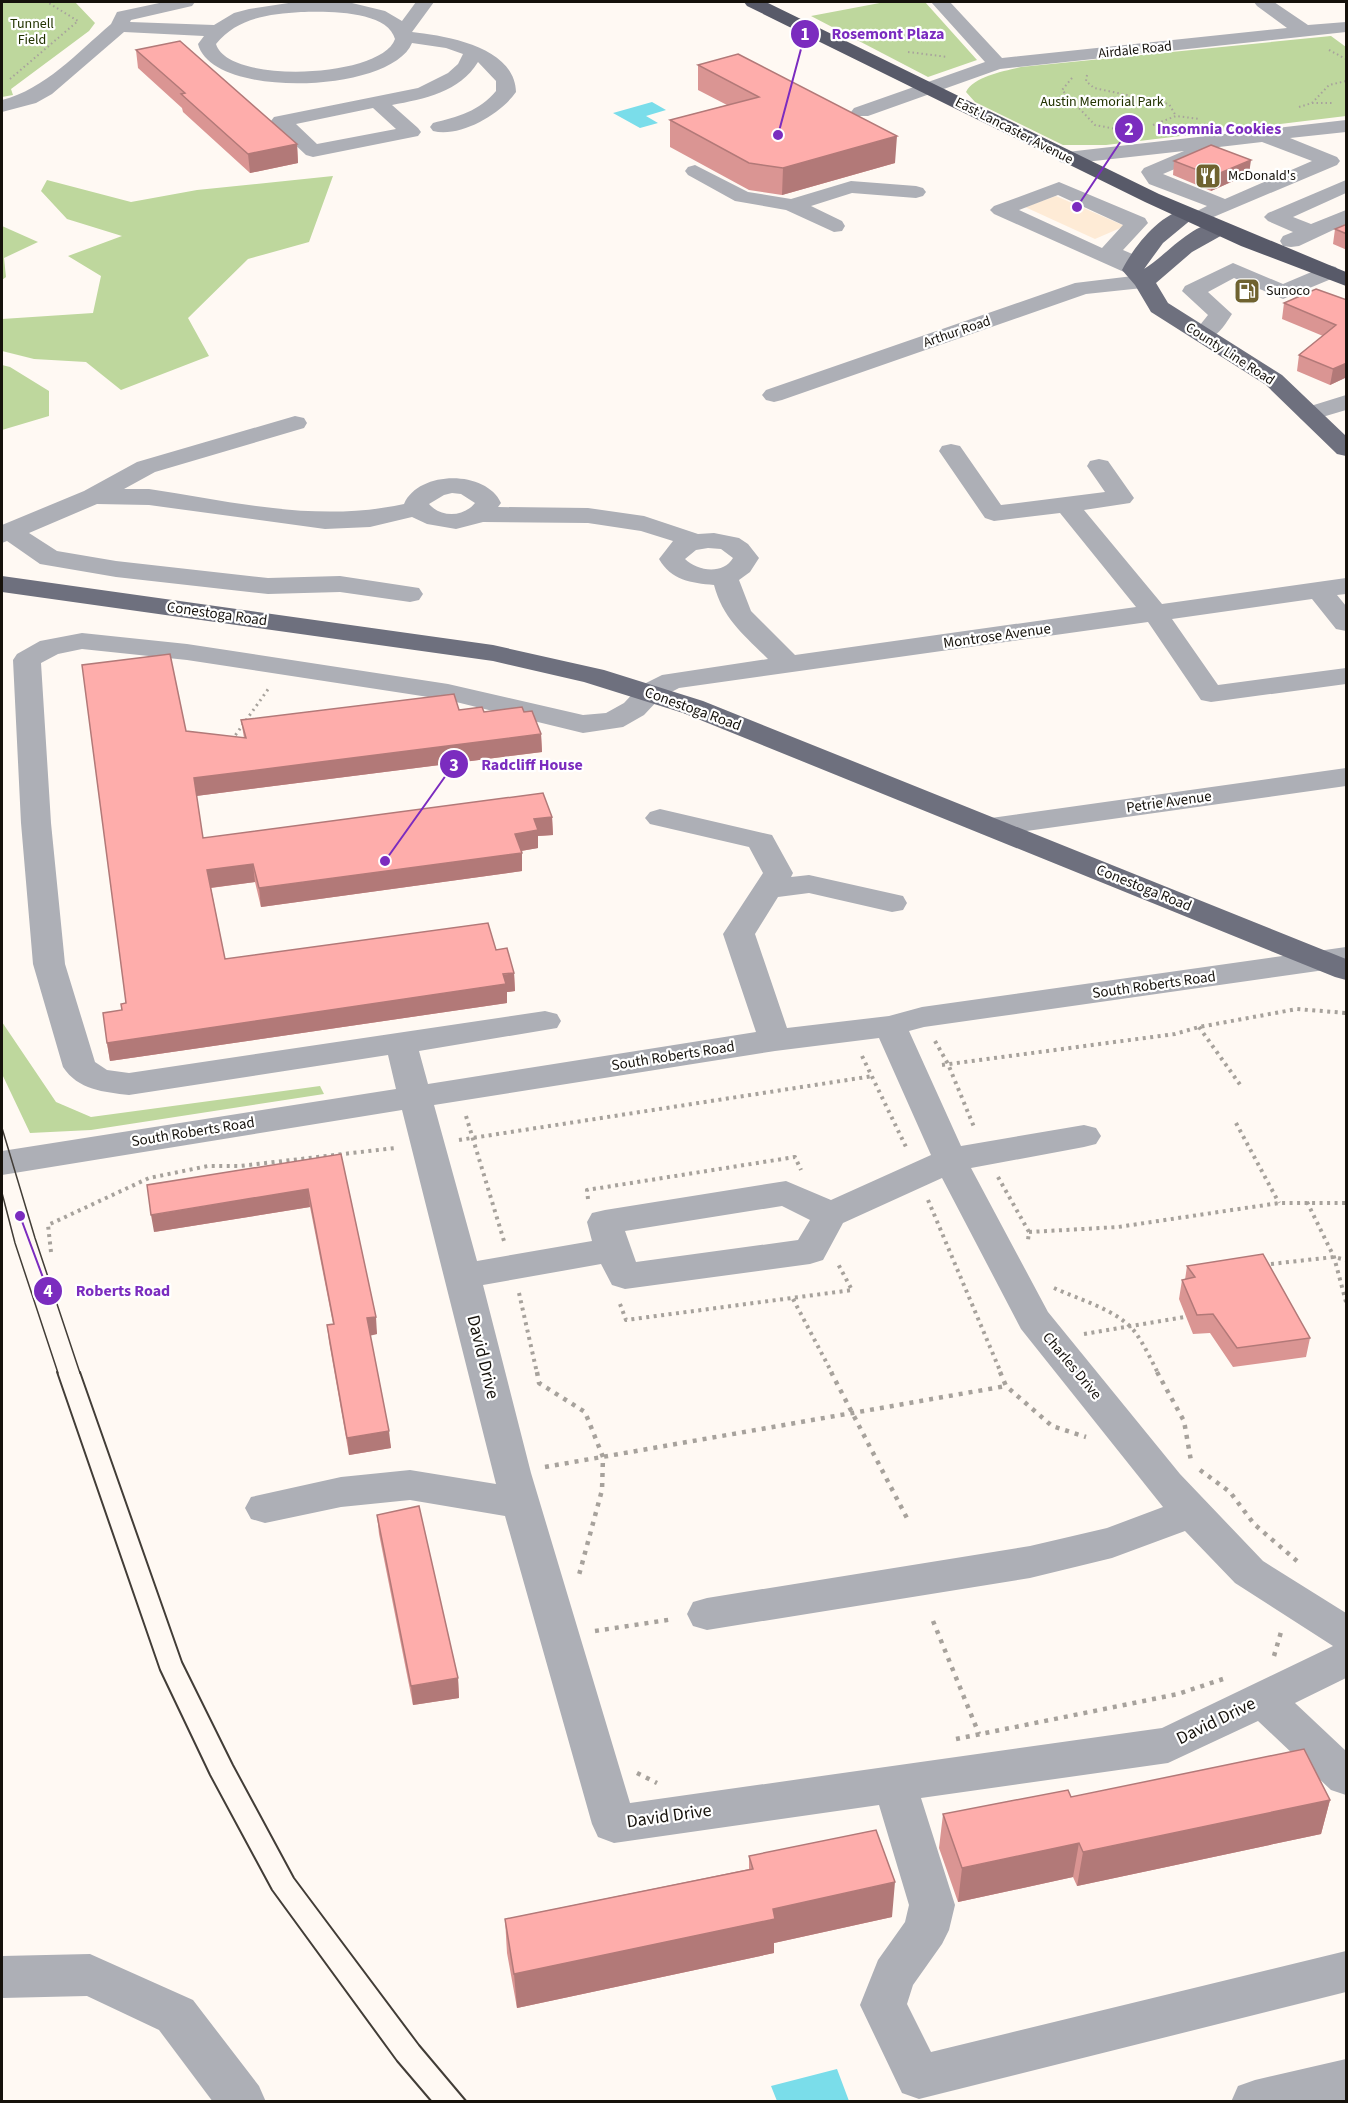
<svg xmlns="http://www.w3.org/2000/svg" width="1348" height="2103" viewBox="0 0 1348 2103" font-family="'Source Sans 3',sans-serif">
	<rect width="100%" height="100%" fill="#fff9f3"/>
	<path fill="#feebd6" d="M1056 196 1125 226 1095 239 1025 207Z"/>
	<path fill="#bed79d" d="M2 2H75L95 23 89 31 11 89 13 95 2 97Z
		M885 2H925L977 60 928 77 811 16Z
		M1331 36 1346 47V116L1106 145H1063L975 102 966 92C974 76 1005 71 1021 67Z
		M333 176 309 242 248 259 188 318 209 356 121 390 86 362 34 359 2 351V319L93 313 101 276 68 256 122 236 67 219 41 191 47 180 131 202 197 190Z
		M2 226 38 242 4 258 6 277 2 280Z
		M2 365 10 367 49 391V416L2 430Z
		M2 1022 56 1102 91 1117 320 1086 324 1094 91 1130 30 1133 2 1074Z"/>
	<path fill="#7addea" d="M652 102 666 110 646 116 658 123 640 128 613 113Z
		M837 2069 849 2101H777L771 2086Z"/>
	<g fill="none" stroke-linecap="round" stroke-linejoin="round">
		<path stroke="#a7a29c" stroke-width="2" stroke-dasharray="1.5 3" stroke-linecap="butt" d="M1329 50 1346 59
			M908 52 948 57
			M1087 75 1086 81 1094 88 1169 104 1176 116
			M1072 78 1062 90 1095 125 1116 129
			M10 79 78 21 47 2
			M1312 103H1334
			M1299 107 1312 103 1329 85 1346 81
			M1153 125 1176 116 1200 119"/>
		<path stroke="#a7a29c" stroke-width="3" stroke-dasharray="2 4" stroke-linecap="butt" d="M232 740 269 688"/>
		<path stroke="#a7a29c" stroke-width="4" stroke-dasharray="3 4.5" stroke-linecap="butt" d="M1199 1027 1241 1086
			M935 1041 948 1064 974 1127
			M862 1056 907 1149
			M942 1065 1175 1034 1199 1027 1297 1009 1346 1013
			M466 1116 504 1241
			M1236 1123 1279 1203
			M459 1140 873 1076
			M998 1177 1029 1232 1028 1240
			M588 1199 587 1190 795 1157 801 1170
			M928 1200 1001 1373
			M1307 1202 1334 1257 1346 1302
			M1029 1232 1118 1227 1279 1203H1346
			M51 1252 48 1225 149 1178 208 1166H240L395 1148
			M1271 1264 1334 1257 1346 1260
			M1054 1288C1080 1300 1118 1310 1135 1332 1144 1344 1151 1360 1158 1373
			M519 1293 537 1373
			M793 1299 832 1373
			M620 1304 626 1320 852 1290 838 1264
			M1084 1334 1185 1317"/>
		<path stroke="#a7a29c" stroke-width="4.5" stroke-dasharray="4 6" stroke-linecap="butt" d="M537 1372 539 1383 585 1412 603 1457 602 1490 579 1575
			M831 1372 909 1522
			M1000 1372 1006 1386 1052 1426 1086 1437
			M1157 1372 1184 1421 1191 1461
			M545 1467 1006 1386
			M1200 1470 1230 1492 1254 1524 1297 1561
			M933 1621 979 1734
			M595 1631 674 1619
			M1274 1656 1281 1632
			M956 1739 1178 1694 1223 1679
			M637 1773 657 1783"/>
		<path fill="#adafb6" fill-rule="evenodd" d="M164 2H195L192 6 131 20 130 22 214 25 234 13 249 9 295 2 352 3 385 11 402 21 416 2H434L412 32C447 36 515 47 516 92 501 114 460 138 433 131L430 127 433 123C457 117 480 111 496 91V81L478 62C460 92 424 99 392 105L418 128 421 132 418 136 313 157 306 155 274 125 271 121 274 117 418 88 448 73 458 64 463 54 446 48 412 43C392 93 212 100 198 44L204 36 124 32 52 94 36 103 2 112V100C45 89 77 53 111 24L117 12ZM301 12C325 11 388 10 395 39 382 78 228 85 216 44 237 18 269 14 301 12ZM373 108 396 129 317 144 296 124Z
			M931 2H950L1002 58 1287 28 1257 6 1254 2H1274L1308 25 1346 22V32L1000 69 868 116H854L851 112 854 108 985 62Z
			M1346 120V132L1290 138 1337 157 1340 161 1337 165 1204 221 1197 219 1193 215 1197 211 1207 206 1149 184 1141 172 1144 168 1184 151 1067 164 1060 162 1057 158 1060 154 1067 152ZM1262 142 1312 161 1225 199 1163 174 1203 157 1206 153 1202 149Z
			M695 165 748 192 791 199 851 181 916 186 923 188 926 192 923 196 916 198 852 193 811 206 842 221 845 226 842 231 834 232 786 210 735 201 688 175 685 171 688 167Z
			M1346 180V193L1293 217 1311 224 1346 210V224L1299 246 1291 247 1283 246 1280 241 1283 236 1293 232 1268 221 1264 217 1268 213Z
			M1059 182 1145 218 1148 223 1123 250 1144 259 1147 264 1141 275 1134 276 1152 277 1155 282 1152 287 1086 294 782 400 774 402 766 400 762 395 766 390 1075 283 1133 276 994 214 990 210 994 206ZM1058 195 1123 225 1102 248 1019 210Z
			M1233 263 1283 284 1328 265 1336 267 1339 272 1336 277 1283 299 1234 278 1208 292 1232 314C1223 328 1213 344 1195 340L1192 335 1208 315 1182 291 1185 286Z
			M1346 395V410L1309 421 1301 419 1297 414 1301 409Z
			M295 416 304 418 307 423 304 428 155 472 124 489H149C235 502 317 523 404 504 419 470 486 470 501 503L498 507 588 508 644 516 698 534 714 533 739 538 748 544 759 558 750 572 739 580 751 611 795 655 1136 607 1060 513 994 521 985 518 939 451 942 446 951 444 960 446 1001 505 1105 492 1087 466 1090 461 1099 459 1108 461 1134 498 1130 503 1084 510 1162 604 1346 578V594L1337 595 1346 606V631L1336 629 1312 599 1172 619 1218 685 1346 668V684L1211 702 1201 700 1148 622 679 688 660 698 644 715 623 727 583 733 448 700 187 660 82 649 58 654 41 663 51 823 65 964 95 1062 107 1070 129 1073 545 1011 557 1014 561 1021 557 1028 419 1051 428 1084 756 1032 723 934 763 873 749 847 650 824 645 818 650 812 660 809 772 835 793 873 791 877 809 875 903 896 907 903 903 910 892 912 809 893 778 897 755 934 787 1028 889 1016 922 1007 1346 947V967L924 1027 909 1031 961 1146 1084 1125 1096 1128 1101 1136 1096 1144 1084 1147 971 1168 1048 1312 1180 1474 1263 1561 1346 1613V1678L1295 1703 1346 1751V1795L1331 1790 1258 1721 1168 1763 921 1798 955 1905 949 1930 942 1944 913 1985 907 2004 931 2052 1346 1951V1992L919 2099 902 2093 860 2005 878 1960 905 1922 909 1905 879 1805 614 1843 598 1837 592 1824 505 1516 410 1500 341 1507 265 1523 251 1519 245 1508 251 1497 341 1477 410 1470 496 1484 402 1110 2 1175V1151L396 1089 388 1055 129 1095C104 1092 78 1090 63 1067L33 964 21 823 13 660 17 654 40 641 82 633 187 644 448 684 583 715 606 713 624 703 640 686 662 675 768 659C744 635 723 619 714 585 691 583 671 580 659 559L673 541 641 531 588 523 483 522 456 529 427 524 412 517 370 527 325 529 149 505 97 504 29 533 57 551 116 561 268 578 340 576 419 588 423 594 419 600 410 602 340 592 268 594 116 577 40 564 7 541 2 543V525L84 491 137 462ZM452 493 461 494 475 503C464 517 441 518 429 504L444 495ZM708 548 721 549 733 558C723 575 697 571 685 559L696 550ZM879 1038 931 1155 831 1200 786 1181 605 1210 592 1213 587 1222 592 1241 477 1261 434 1105 775 1051ZM942 1178 1021 1329 1163 1507 1107 1528 1030 1546 707 1598 693 1602 687 1614 693 1626 707 1630 1030 1578 1112 1558 1185 1531 1235 1583 1333 1646 1162 1728 630 1803 531 1473 483 1285 601 1264 612 1285 625 1289 810 1264 823 1260 843 1223ZM782 1206 810 1220 798 1240 636 1262 625 1231Z
			M1346 768V786L991 836 980 833 976 827 980 821 991 818Z
			M90 1954 193 2000 259 2086 266 2102H213L159 2030 87 1996 2 1998V1956Z
			M1346 2059V2102H1231L1238 2086 1255 2080Z"/>
		<path fill="#6e707e" fill-rule="evenodd" d="M1187 208 1194 210 1198 214 1163 243 1144 269C1165 257 1197 216 1226 223L1229 228 1226 233 1192 252 1156 283 1168 303 1282 375 1346 436V456L1337 454 1266 385 1151 312 1135 285 1122 270C1135 245 1159 215 1187 208Z
			M2 576 493 645 604 670 703 701 1346 959V980L1335 977 683 713 584 682 493 661 2 592Z"/>
		<path fill="#585a69" fill-rule="evenodd" d="M744 2H766L1159 194 1346 272V286L1241 246 1145 202 747 6Z"/>
		<path stroke="#423d37" stroke-width="1.5" d="M2 1128 35 1238 80 1373
			M2 1193 15 1243 58 1373"/>
		<path stroke="#423d37" stroke-width="2" d="M57 1372 160 1670 210 1775 272 1890 397 2061 432 2102
			M80 1372 182 1662 233 1765 294 1878 419 2045 467 2102"/>
	</g>
	<path fill="#da9593" d="M136 50 297 144 298 163 250 173 183 112 182 108 138 68Z
		M698 65 895 163 782 195 749 190 670 147V120L727 105 698 90Z
		M1174 161 1249 174 1211 191 1173 175Z
		M1347 224V250L1333 244 1335 229Z
		M1347 300V377L1330 385 1297 371 1299 355 1323 336 1282 319 1284 303Z
		M459 710 484 712H524L541 734 542 752 196 796 203 838 552 817 553 835 538 836V848L521 851 522 871 261 907 255 882 211 888 225 959 496 950 514 973 515 991 507 992V1003L110 1061 107 1043 122 1010 126 1003 186 731 244 738 241 720Z
		M341 1154 377 1334 370 1335 391 1448 349 1455 329 1342 327 1325 333 1324 310 1207 154 1232Z
		M1187 1266 1310 1338 1306 1357 1233 1367 1210 1333 1193 1334 1179 1299 1182 1280H1185Z
		M377 1515 458 1678 459 1698 413 1705 379 1534Z
		M1071 1797 1330 1800 1321 1834 1077 1886 1073 1877 958 1902 939 1848 943 1814Z
		M749 1856 892 1917 774 1943V1953L517 2008 507 1953 505 1919 749 1869Z"/>
	<path fill="#b27978" d="M897 136 895 163 782 195 783 168Z
		M297 144 298 163 250 173 248 154Z
		M1251 160 1249 174 1211 191 1213 176Z
		M1347 363V377L1330 385 1333 369Z
		M541 734 542 752 196 796 194 778Z
		M552 817 553 835 538 836V848L515 852V834L534 819Z
		M522 853V871L261 907 259 888Z
		M253 864 255 882 209 888 207 870Z
		M514 973 515 991 507 992V1003L110 1061 107 1043Z
		M308 1189 310 1207 154 1232 151 1215Z
		M376 1317 377 1334 369 1336 367 1318Z
		M389 1431 391 1448 349 1455 347 1438Z
		M458 1678 459 1698 413 1705 411 1686Z
		M1330 1800 1321 1834 1077 1886 1083 1852Z
		M1079 1843 1073 1877 958 1902 962 1868Z
		M895 1882 892 1917 774 1943V1953L517 2008 514 1974 773 1909Z"/>
	<path fill="#feadab" stroke="#b27978" stroke-width="1.5" d="M180 41 297 144 248 154 181 94 185 93 136 50Z
		M738 54 897 136 783 168 749 163 670 120 759 97 698 65Z
		M1211 145 1251 160 1213 176 1174 161Z
		M1347 224V234L1335 229Z
		M1316 289 1347 300V363L1333 369 1299 355 1336 325 1284 303Z
		M170 654 186 731 246 738 241 720 454 694 459 710 482 707 484 712 522 707 524 712 532 711 541 734 194 778 203 838 543 793 552 817 534 819 538 830 515 834 522 853 259 888 253 864 207 870 225 959 488 923 496 950 507 948 514 973 503 974 506 984 107 1043 103 1013 122 1010 121 1004 126 1003 82 665Z
		M341 1154 376 1317 367 1318 389 1431 347 1438 327 1325 334 1324 308 1189 151 1215 147 1185Z
		M1263 1254 1310 1338 1237 1348 1213 1314 1197 1315 1182 1280 1195 1277 1187 1266Z
		M419 1506 458 1678 411 1686 377 1515Z
		M1304 1749 1330 1800 1083 1852 1079 1843 962 1868 943 1814 1068 1790 1071 1797Z
		M876 1830 895 1882 773 1909 775 1919 514 1974 505 1919 753 1869 749 1856Z"/>
	<defs>
		<g id="restaurant-square" transform="scale(1.35)"><rect x="-9" y="-9" width="18" height="18" rx="4" fill="#6f622f" stroke="#fff"/><path d="M-5-6h1v4h1v-4h1v4h1v-4h1v5L-1.5 .5V6h-2V.5L-5-1ZM5-6V6H3V1.5H1.5Q1.5-4 5-6Z" fill="#fff"/></g>
		<g id="fuel-square" transform="scale(1.35)"><rect x="-9" y="-9" width="18" height="18" rx="4" fill="#6f622f" stroke="#fff"/><path d="M-5.5-6h7V0h2V4h1.3V-2.5L3-4.5l.8-.8L6-3V5H2.5V1h-1V6h-7ZM-4.2-4.7v3.2H.2V-4.7Z" fill="#fff"/></g>
	</defs>
	<g fill-rule="evenodd">
		<use href="#restaurant-square" x="1208" y="176"/>
		<use href="#fuel-square" x="1247" y="291"/>
	</g>
	<g text-anchor="middle" dominant-baseline="central" stroke-width="4.5" stroke-linejoin="round" paint-order="stroke">
		<g font-size="14" fill="#223301" stroke="#fff">
			<text x="32" y="24">Tunnell<tspan x="32" dy="16">Field</tspan></text>
			<text x="1102" y="102">Austin Memorial Park</text>
		</g>
		<g font-size="14" fill="#15110b" stroke="#fff">
			<text transform="translate(1135 50) rotate(-6)">Airdale Road</text>
			<text transform="translate(1014 131) rotate(27)">East Lancaster Avenue</text>
			<text transform="translate(957 332) rotate(-19)">Arthur Road</text>
			<text transform="translate(1230 354) rotate(33)">County Line Road</text>
		</g>
		<g font-size="14" fill="#15110b" stroke="#fff" text-anchor="start">
			<text x="1228" y="176">McDonald's</text>
			<text x="1266" y="291">Sunoco</text>
		</g>
		<g font-size="15" fill="#15110b" stroke="#fff">
			<text transform="translate(217 614) rotate(8)">Conestoga Road</text>
			<text transform="translate(997 636) rotate(-8)">Montrose Avenue</text>
			<text transform="translate(693 709) rotate(20)">Conestoga Road</text>
			<text transform="translate(1169 802) rotate(-8)">Petrie Avenue</text>
			<text transform="translate(1144 888) rotate(22)">Conestoga Road</text>
			<text transform="translate(1154 985) rotate(-8)">South Roberts Road</text>
			<text transform="translate(673 1056) rotate(-9)">South Roberts Road</text>
			<text transform="translate(193 1132) rotate(-9)">South Roberts Road</text>
			<text transform="translate(1072 1366) rotate(50)">Charles Drive</text>
		</g>
		<g font-size="18" fill="#15110b" stroke="#fff">
			<text transform="translate(483 1357) rotate(76)">David Drive</text>
			<text transform="translate(1216 1721) rotate(-26)">David Drive</text>
			<text transform="translate(669 1816) rotate(-8)">David Drive</text>
		</g>
	</g>
	<path fill="none" stroke="#7b2cbf" stroke-width="2" d="M778 135L805 34M1077 207L1129 129M385 861L454 764M20 1216L48 1291"/>
	<g fill="#7b2cbf" stroke="#fff" stroke-width="2">
		<circle cx="778" cy="135" r="6"/>
		<circle cx="1077" cy="207" r="6"/>
		<circle cx="385" cy="861" r="6"/>
		<circle cx="20" cy="1216" r="6"/>
		<circle cx="805" cy="34" r="15"/>
		<circle cx="1129" cy="129" r="15"/>
		<circle cx="454" cy="764" r="15"/>
		<circle cx="48" cy="1291" r="15"/>
	</g>
	<g font-size="18" text-anchor="middle" font-weight="bold" fill="#fff">
		<text x="805" y="40">1</text>
		<text x="1129" y="135">2</text>
		<text x="454" y="771">3</text>
		<text x="48" y="1297">4</text>
	</g>
	<g font-size="16" text-anchor="middle" font-weight="bold" fill="#7b2cbf" stroke="#fff" stroke-width="4.5" stroke-linejoin="round" paint-order="stroke">
		<text x="888" y="39">Rosemont Plaza</text>
		<text x="1219" y="134">Insomnia Cookies</text>
		<text x="532" y="770">Radcliff House</text>
		<text x="123" y="1296">Roberts Road</text>
	</g>
	<rect width="1348" height="2103" fill="none" stroke="#15110b" stroke-width="6"/>
</svg>
